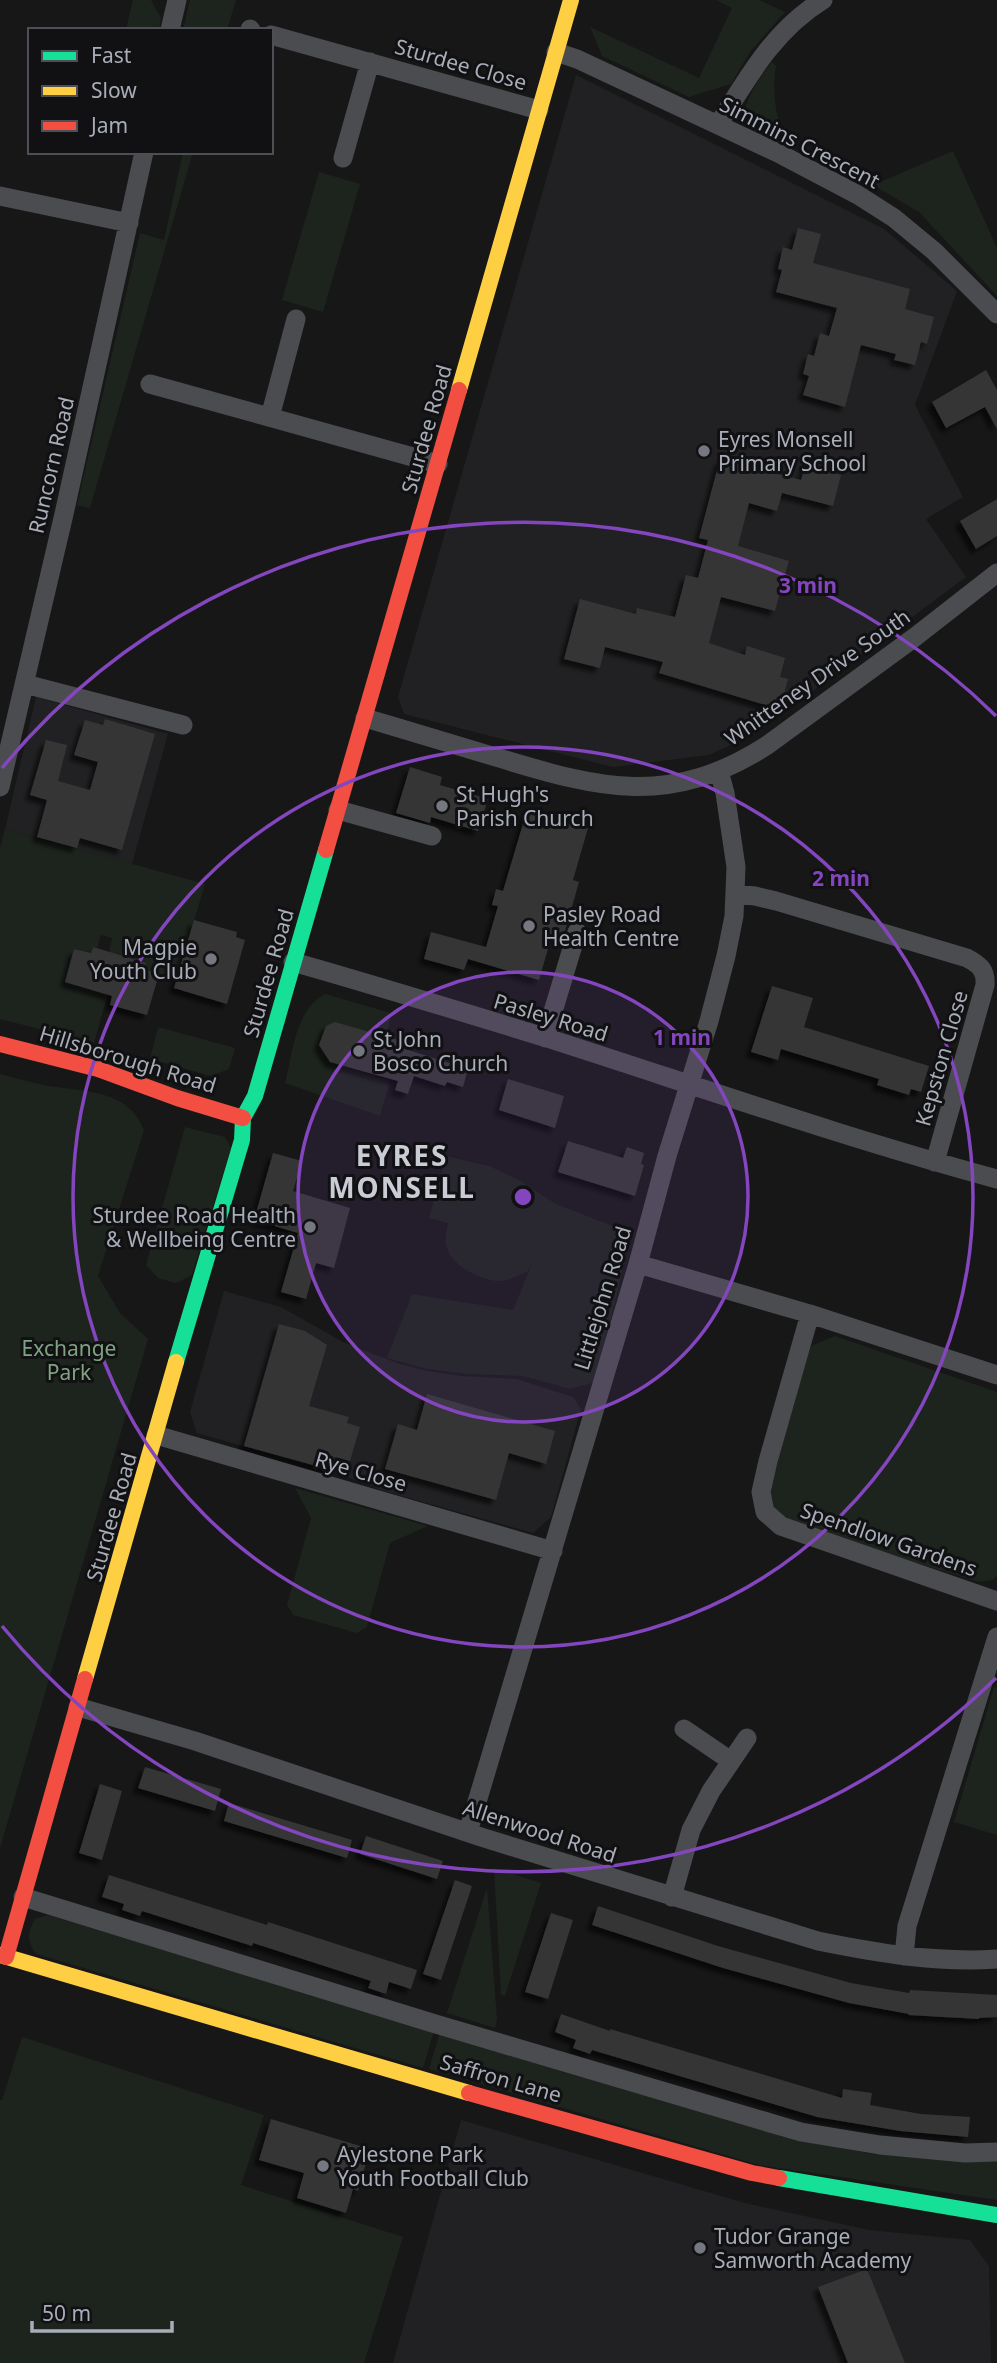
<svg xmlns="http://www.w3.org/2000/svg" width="997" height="2363" viewBox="0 0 997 2363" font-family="'Noto Sans',sans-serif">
	<defs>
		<filter id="shadow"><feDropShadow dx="-5" dy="5" stdDeviation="2" flood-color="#0009"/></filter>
	</defs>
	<rect width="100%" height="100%" fill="#171717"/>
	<path fill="#212123" d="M576 75 884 229 957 291 915 405 963 497 926 519 966 577 755 734 709 755 613 767 404 714 398 697Z
		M36 697 168 734 132 864 5 829Z
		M224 1291 281 1307 343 1342 397 1363 427 1371 463 1376 517 1379 573 1397 581 1409 551 1517 533 1533 384 1491 334 1472 197 1433 190 1412Z
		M461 2120 745 2203 869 2230 970 2240 989 2266 991 2363H393Z"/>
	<path fill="#1d241e" d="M133 0H151L161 18 159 30 126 29Z
		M190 0H236L227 30H183Z
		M716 0H759L785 12 750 52 731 84 689 97 602 56 590 27 699 78 732 8Z
		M772 62 776 66C772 93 775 118 787 143L785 148C774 141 757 135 748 125 735 110 762 75 772 62Z
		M953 151 997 248V296L919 212 873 185Z
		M183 152H193L90 508 77 505 140 233 164 240Z
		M319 172 360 184 323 312 282 300Z
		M5 829 205 884 177 979 145 969 146 963 109 953 112 938 101 935 97 948 93 947 91 953 74 949 65 982 108 994 94 1043 0 1019V848Z
		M325 994 391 1013 387 1037 335 1022 326 1027 319 1045 326 1056 333 1058V1063L390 1081 380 1116 285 1083C293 1052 295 1010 325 994Z
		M158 1027 235 1048 229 1069 211 1076 150 1059Z
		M0 1074C16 1078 32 1083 49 1086 85 1092 128 1089 144 1130L98 1276 120 1313 148 1339 0 1848Z
		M185 1127 225 1137 231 1148 192 1275 176 1283 158 1278 146 1265Z
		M446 1156 489 1166 519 1180 556 1204 618 1228 628 1247 596 1382 570 1389 523 1376 468 1374 427 1369 387 1358 412 1294 513 1310 533 1261 527 1272C518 1275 509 1281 500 1281 484 1282 454 1267 448 1251 444 1242 446 1233 448 1223L429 1218Z
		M835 1336 997 1392V1576L992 1580 979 1582 784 1522 774 1508 769 1486 811 1346Z
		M295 1488 428 1526 390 1543 367 1627 357 1633 293 1615 287 1605 311 1518Z
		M994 1687 997 1688V1835L954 1822Z
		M494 1868 541 1883 505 1996 501 1995Z
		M487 1888 497 2019 495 2028 447 2013Z
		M48 1915 434 2031 423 2068 36 1954C27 1941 27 1933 35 1919Z
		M440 2032 745 2125 867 2153 997 2162V2200L759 2165 429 2069Z
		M22 2037 264 2115 241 2185 403 2237 364 2363H0V2100H2Z"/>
	<path fill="#353536" filter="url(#shadow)" d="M798 228 821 234 813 263 910 289 905 309 934 317 927 344 921 342 915 365 894 360 896 354 861 345 845 407 803 395 809 376 803 374 808 354 814 356 820 333 829 336 837 308 776 292 782 270 778 269 783 247 792 250Z
		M986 370 997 390V429L985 407 946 428 932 402Z
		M720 459 801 480 805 466 841 475 833 506 782 493 777 511 749 503 738 546 789 561 775 611 721 597 709 643 745 655 747 646 785 658 780 677 788 679 782 702 774 699 772 707 659 673 663 662 605 647 600 668 564 659 580 599 636 614 637 608 675 617 686 575 698 578 708 540 699 538Z
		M997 499V536L976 549 960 521Z
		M105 719 155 734 122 850 80 838 77 848 37 837 47 800 30 795 46 740 67 745 58 781 90 790 98 762 74 755 85 720 103 725Z
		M410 767 442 777 440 785 488 799 478 831 431 817 430 823 396 813Z
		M527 810 588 828 573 880 579 882 563 938 552 935 539 980 468 959 464 970 424 959 431 932 486 947 498 906 492 905 496 889 503 891Z
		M194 920 237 932 236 937 245 940 227 1004 174 988Z
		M93 947 146 963 145 969 159 974 147 1015 110 1005 112 996 65 982 74 949 91 953Z
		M772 986 813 998 804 1027 929 1066 921 1092 911 1089 909 1095 877 1085 879 1079 781 1049 778 1060 751 1052Z
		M335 1022 398 1040 396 1046 468 1069 463 1087 447 1082 445 1086 414 1076 408 1094 395 1090 398 1081 330 1062 319 1045 326 1026Z
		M508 1079 564 1096 555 1128 499 1110Z
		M568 1141 623 1158 627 1147 644 1153 641 1164 644 1165 635 1196 558 1172Z
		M273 1153 302 1161 293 1191 350 1208 334 1268 316 1263 306 1299 281 1292 298 1233 254 1220Z
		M279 1324 305 1331 327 1345 309 1406 349 1417 347 1423 360 1427 350 1461 335 1457 331 1470 244 1446Z
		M427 1394 555 1431 546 1464 509 1453 496 1500 385 1469 398 1424 417 1430Z
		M145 1767 221 1789 215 1811 138 1788Z
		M100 1784 122 1791 102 1860 79 1853Z
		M229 1803 352 1840 347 1858 224 1821Z
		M366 1836 443 1861 437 1879 360 1854Z
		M109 1875 267 1925 268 1922 417 1970 411 1989 389 1982 386 1994 368 1988 371 1981 253 1943 252 1946 142 1911 140 1916 122 1910 124 1904 102 1897Z
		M455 1880 472 1886 441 1980 423 1974Z
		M598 1906 718 1946 851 1983 909 1993 910 1990 997 1995V2017L979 2018V2019L908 2015 909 2014 849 2003 723 1968 592 1925Z
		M551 1913 573 1920 548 1999 525 1992Z
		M561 2014 610 2031V2029L842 2098 843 2089 872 2093 870 2105 921 2114 970 2117 968 2137 900 2131 817 2117 592 2050 590 2054 573 2048 576 2040 555 2032Z
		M271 2119 370 2149 358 2191 353 2189 346 2213 297 2198 304 2173 259 2160Z
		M867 2269 905 2363H848L818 2287Z"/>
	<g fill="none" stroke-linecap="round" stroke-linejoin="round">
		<path stroke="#4b4c50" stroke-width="19" d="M250 29 251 30
			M170 30 177 0
			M271 35 539 110
			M556 52 577 59 782 155 858 195 894 218 934 251 997 314
			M718 125C748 77 774 30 823 0
			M343 158 370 62
			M0 196 129 223
			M150 384 438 464
			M270 417 296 319
			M25 684 183 725
			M365 718C410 731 455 745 499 758 601 789 670 807 766 746L915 637 997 573
			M0 787 64 514 144 152
			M338 810 432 836
			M736 894 755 896 776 901 967 958C980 965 986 970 985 985L935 1162
			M293 962C378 986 462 1012 547 1038 697 1086 845 1138 997 1179
			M545 1038 577 932
			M638 1264 810 1314 997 1375
			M810 1314 768 1461 761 1492 765 1512 781 1526 997 1601
			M156 1435 553 1551
			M78 1707 195 1741 481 1837 818 1941C877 1953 936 1963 997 1959
			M684 1729 731 1761
			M468 1832 638 1264 667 1156 709 1021 726 956 734 916 736 867 725 793 719 771
			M23 1897 439 2025 801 2132 880 2145 965 2153 997 2152
			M672 1897 691 1830 711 1791 747 1738
			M904 1956 907 1926 997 1637"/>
		<path stroke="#16e098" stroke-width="16" d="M176 1362 242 1140 243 1118 255 1096 326 850
			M779 2178 997 2215"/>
		<path stroke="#ffcf43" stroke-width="16" d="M459 390 571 0
			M85 1679 176 1362
			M0 1955 469 2093"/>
		<path stroke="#f24e42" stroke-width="16" d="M326 850 459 390
			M0 1044 98 1069 177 1098 243 1118
			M6 1957 85 1679
			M469 2093 752 2173 779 2178"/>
	</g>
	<circle cx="523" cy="1197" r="225" fill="#8446be" fill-opacity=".12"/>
	<g fill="none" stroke="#8446be" stroke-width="3.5">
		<circle cx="523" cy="1197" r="225"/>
		<circle cx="523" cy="1197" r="450"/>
		<path d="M996 1678A675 675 0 0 1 2 1626M2 768A675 675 0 0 1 996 716"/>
	</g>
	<g fill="#757880" stroke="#111113" stroke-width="2.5">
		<circle cx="704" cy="451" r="7"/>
		<circle cx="442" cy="806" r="7"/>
		<circle cx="529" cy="926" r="7"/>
		<circle cx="211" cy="959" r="7"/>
		<circle cx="359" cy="1051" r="7"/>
		<circle cx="310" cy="1227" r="7"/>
		<circle cx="323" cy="2166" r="7"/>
		<circle cx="700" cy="2248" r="7"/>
	</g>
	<g text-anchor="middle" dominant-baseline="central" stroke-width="6" stroke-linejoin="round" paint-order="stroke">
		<g font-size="21" fill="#a8adb8" stroke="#111113">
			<text transform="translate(461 64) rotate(16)">Sturdee Close</text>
			<text transform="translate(800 142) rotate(27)">Simmins Crescent</text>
			<text transform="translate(426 429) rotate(-74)">Sturdee Road</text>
			<text transform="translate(51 465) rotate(-77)">Runcorn Road</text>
			<text transform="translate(817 677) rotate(-35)">Whitteney Drive South</text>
			<text transform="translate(268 973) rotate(-74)">Sturdee Road</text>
			<text transform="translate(551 1017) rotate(17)">Pasley Road</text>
			<text transform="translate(941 1058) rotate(-74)">Kepston Close</text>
			<text transform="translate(128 1059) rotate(17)">Hillsborough Road</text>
			<text transform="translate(602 1298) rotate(-73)">Littlejohn Road</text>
			<text transform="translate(361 1471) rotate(16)">Rye Close</text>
			<text transform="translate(111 1517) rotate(-74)">Sturdee Road</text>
			<text transform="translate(889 1539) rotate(19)">Spendlow Gardens</text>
			<text transform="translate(540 1831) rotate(18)">Allenwood Road</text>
			<text transform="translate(501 2078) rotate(16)">Saffron Lane</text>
		</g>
		<g font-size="21" fill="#a8adb8" stroke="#111113" text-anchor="start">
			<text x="718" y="439">Eyres Monsell<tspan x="718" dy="24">Primary School</tspan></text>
			<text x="456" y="794">St Hugh's<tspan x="456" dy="24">Parish Church</tspan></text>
			<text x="543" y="914">Pasley Road<tspan x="543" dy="24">Health Centre</tspan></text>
			<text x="197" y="947" text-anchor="end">Magpie<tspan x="197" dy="24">Youth Club</tspan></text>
			<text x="373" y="1039">St John<tspan x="373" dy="24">Bosco Church</tspan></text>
			<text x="296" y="1215" text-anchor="end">Sturdee Road Health<tspan x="296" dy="24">&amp; Wellbeing Centre</tspan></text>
			<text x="337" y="2154">Aylestone Park<tspan x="337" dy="24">Youth Football Club</tspan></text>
			<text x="714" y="2236">Tudor Grange<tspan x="714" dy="24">Samworth Academy</tspan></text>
		</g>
		<g font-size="21" fill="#7fa381" stroke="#111113">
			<text x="69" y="1348">Exchange<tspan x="69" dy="24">Park</tspan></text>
		</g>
		<g font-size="28" font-weight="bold" letter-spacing="2" fill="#c9ccd4" stroke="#111113">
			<text x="402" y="1155">EYRES<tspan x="402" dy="32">MONSELL</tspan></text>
		</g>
	</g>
	<circle cx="523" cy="1197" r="10" fill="#8446be" stroke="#111113" stroke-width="3.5"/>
	<g font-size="21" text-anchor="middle" font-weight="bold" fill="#8446be" stroke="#111113" stroke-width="6" stroke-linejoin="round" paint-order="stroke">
		<text x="808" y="593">3 min</text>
		<text x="841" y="886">2 min</text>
		<text x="682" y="1045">1 min</text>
	</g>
	<rect x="28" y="28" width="245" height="126" fill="#111113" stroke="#4d4f55" stroke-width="2"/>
	<rect x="42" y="51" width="35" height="10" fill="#16e098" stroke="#4d4f55" stroke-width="2"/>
	<text x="91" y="63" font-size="21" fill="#a8adb8">Fast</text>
	<rect x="42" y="86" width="35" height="10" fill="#ffcf43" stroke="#4d4f55" stroke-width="2"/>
	<text x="91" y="98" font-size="21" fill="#a8adb8">Slow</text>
	<rect x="42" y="121" width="35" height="10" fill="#f24e42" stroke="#4d4f55" stroke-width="2"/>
	<text x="91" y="133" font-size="21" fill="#a8adb8">Jam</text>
	<path d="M32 2321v10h140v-10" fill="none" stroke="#a8adb8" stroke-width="3.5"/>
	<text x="42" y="2321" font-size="21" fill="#a8adb8" stroke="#111113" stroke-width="5" paint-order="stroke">50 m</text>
</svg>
